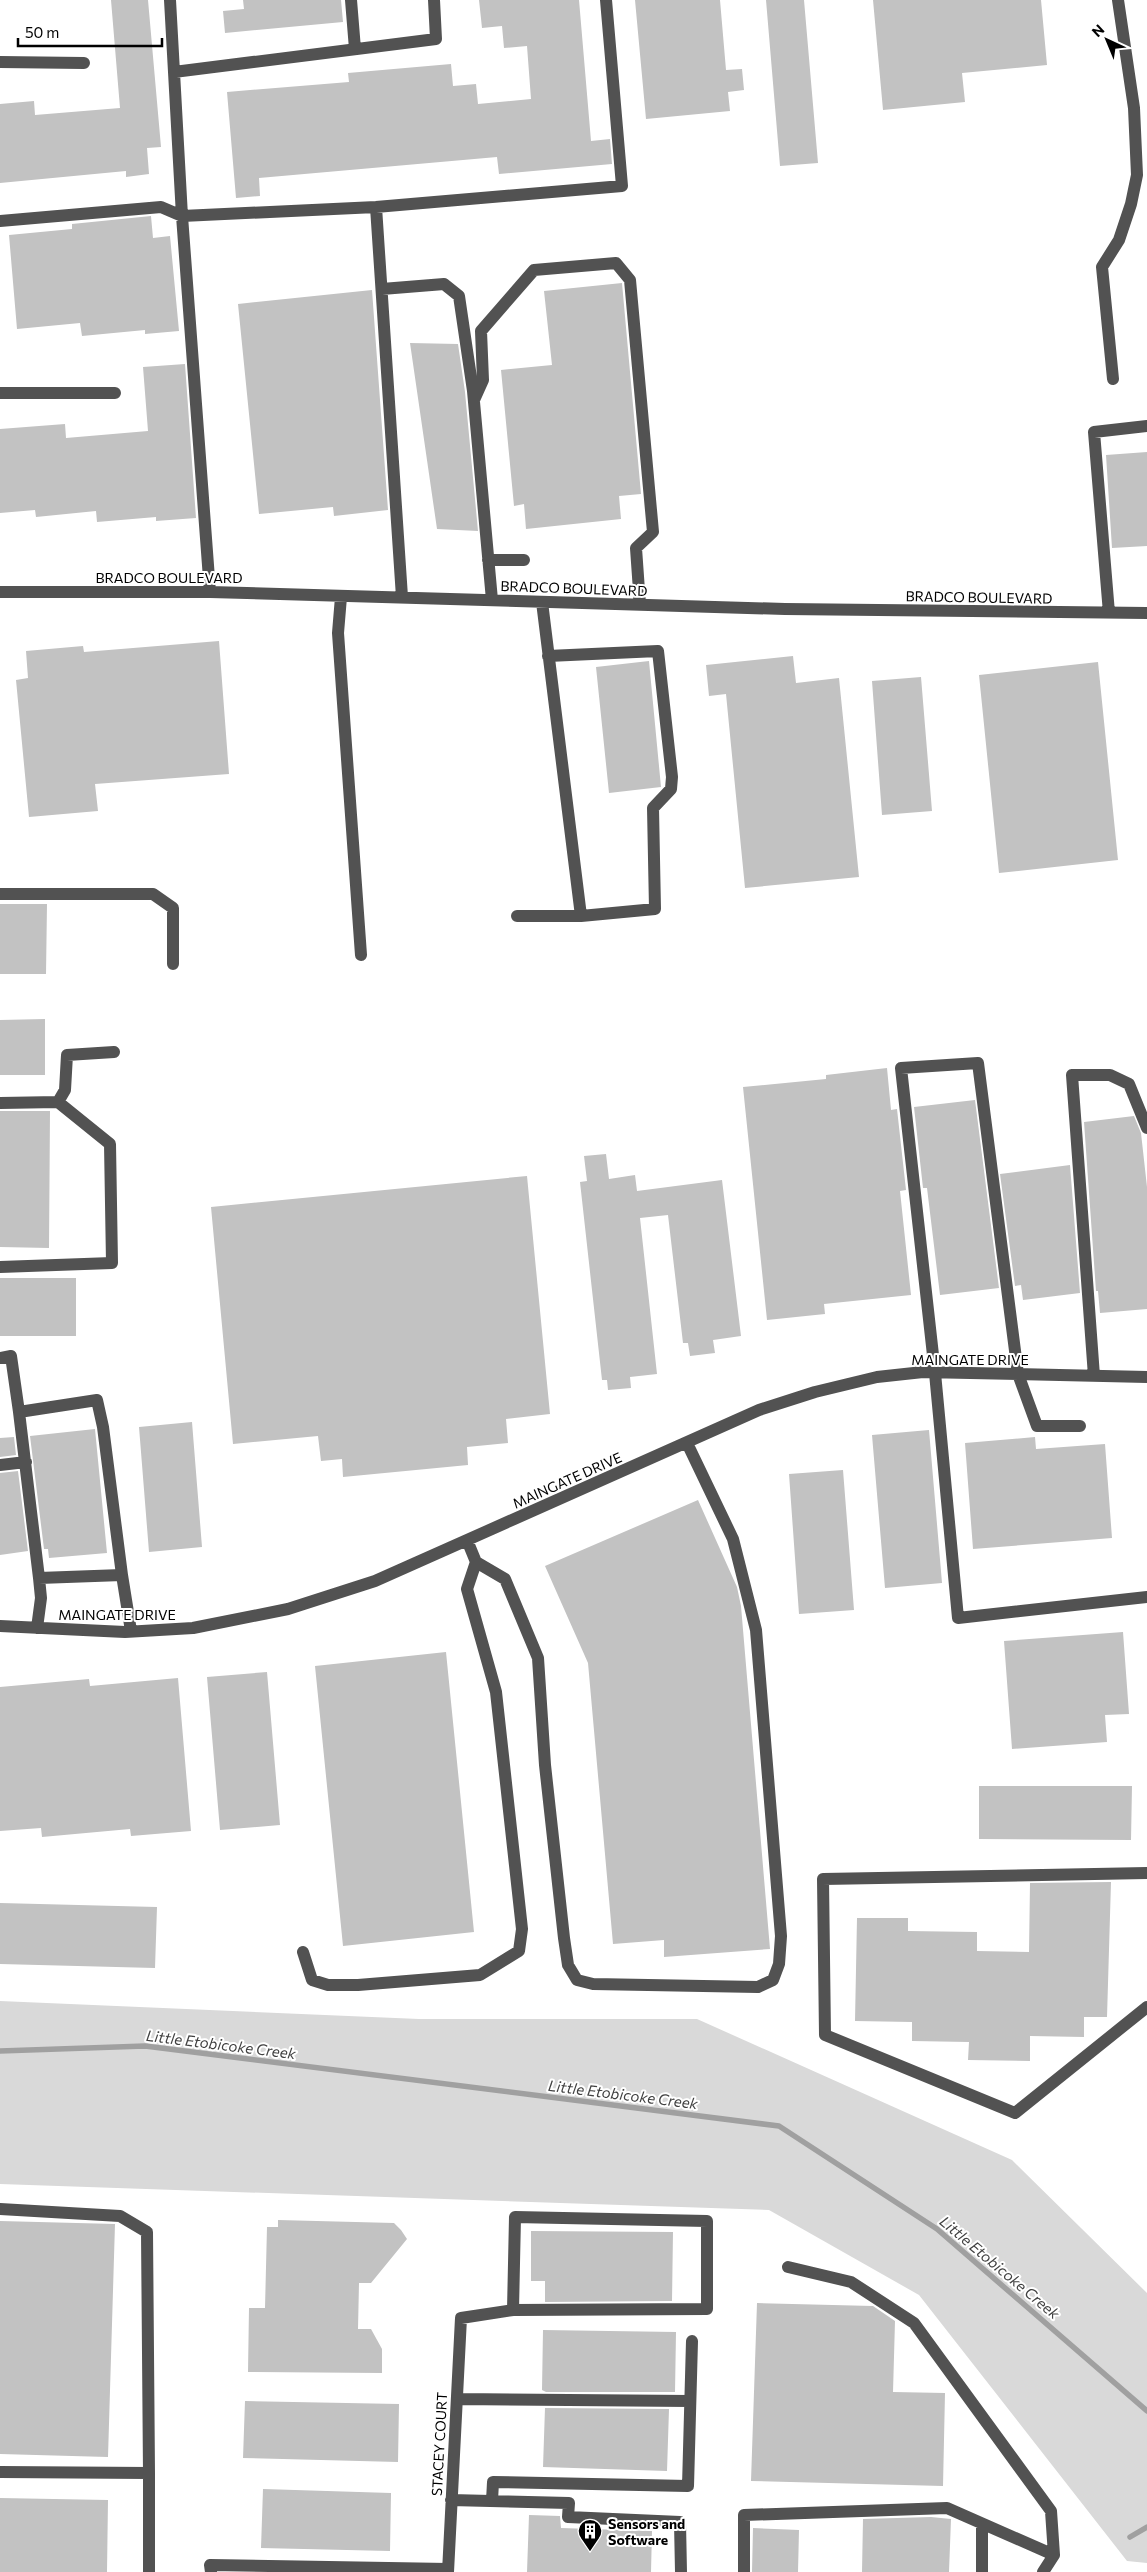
<svg xmlns="http://www.w3.org/2000/svg" width="1147" height="2572" viewBox="0 0 1147 2572" font-family="Commissioner,sans-serif">
	<rect width="100%" height="100%" fill="#fff"/>
	<path fill="#d9d9d9" d="M0 2001 419 2019H697L1012 2160 1147 2293V2563L1127 2561 919 2295 769 2210 0 2184Z"/>
	<g fill="none" stroke-linecap="round" stroke-linejoin="round">
		<path stroke="#a0a0a0" stroke-width="5.5" d="M0 2051 145 2046 779 2126 937 2229 1147 2411
			M1130 2537 1147 2527"/>
	</g>
	<path fill="#c2c2c2" d="M111 0H148L161 147 147 148 149 174 126 177V171L0 183V104L34 101 35 115 120 108Z
		M243 0H341L343 22 225 33 223 11 244 9Z
		M479 0H579L591 141 610 139 612 164 499 174 497 157 259 178 260 196 236 198 227 92 349 82 348 73 451 64 453 86 476 84 478 104 531 99 527 46 504 48 502 26 482 28Z
		M635 0H720L726 70 742 69 744 90 728 92 730 111 646 119Z
		M766 0H804L818 163 780 166Z
		M873 0H1041L1047 65 962 73 965 102 883 110Z
		M151 216 153 238 170 236 179 331 145 334V330L82 336 80 323 17 329 9 235 72 229V224Z
		M622 283 641 494 619 496 621 519 526 529 524 504 514 506 501 370 552 365 544 291Z
		M372 290 388 510 334 516 333 507 259 514 238 304Z
		M410 343 458 344 465 392 478 531 437 529Z
		M185 364 196 518 156 521V517L97 522 96 511 36 517 35 510 0 513V429L65 424 66 438 148 431 143 367Z
		M1147 452V546L1112 548 1106 455Z
		M219 641 229 774 95 784 98 811 29 817 16 680 28 678 26 651 83 646 84 652Z
		M793 656 796 683 839 678 859 877 745 888 726 694 709 696 706 665Z
		M649 661 661 787 609 793 596 667Z
		M1098 662 1118 860 999 873 979 675Z
		M921 677 932 811 882 815 872 681Z
		M0 904H47L46 974H0Z
		M45 1019V1075H0V1020Z
		M887 1068 891 1110 897 1109 906 1190 900 1191 911 1295 824 1304 825 1314 767 1320 743 1087 826 1079V1075Z
		M975 1100 999 1288 940 1295 927 1188H923L914 1107Z
		M0 1111H50L49 1248 0 1247Z
		M1134 1116 1141 1133 1147 1187V1309L1100 1313 1098 1291H1096L1084 1122Z
		M606 1154 609 1179 635 1175 637 1191 722 1180 741 1336 713 1340 715 1353 690 1356 688 1343H683L668 1215 640 1218 657 1374 630 1377 631 1388 608 1390 607 1380H602L580 1182 587 1181 584 1156Z
		M1070 1165 1080 1293 1023 1300 1021 1285 1015 1286 1000 1174Z
		M527 1176 550 1414 506 1419 508 1443 467 1447 468 1465 343 1477 342 1459 321 1461 318 1436 233 1444 211 1207Z
		M0 1278H76V1336H0Z
		M192 1422 202 1547 149 1552 139 1427Z
		M95 1429 107 1553 49 1558 48 1549H44L30 1436Z
		M929 1430 942 1583 885 1588 872 1435Z
		M14 1437 16 1455 0 1457V1438Z
		M1035 1437 1036 1449 1105 1444 1112 1538 973 1549 965 1443Z
		M843 1470 854 1610 799 1614 789 1474Z
		M18 1471 28 1551 0 1555V1473Z
		M698 1500 737 1587 741 1606 770 1949 664 1957V1940L613 1944 588 1663 545 1566Z
		M1123 1632 1129 1714 1105 1715 1107 1742 1012 1749 1004 1641Z
		M446 1652 474 1932 343 1946 315 1666Z
		M267 1672 280 1825 220 1830 207 1677Z
		M178 1678 191 1831 131 1836 130 1829 42 1837 41 1828 0 1831V1687L89 1679 90 1686Z
		M979 1786H1132L1131 1840 979 1839Z
		M1111 1882 1107 2017H1084V2037L1030 2036V2061L968 2060 969 2042 912 2041V2022L855 2021 857 1918H908V1931L977 1932V1951L1029 1952 1030 1883Z
		M0 1903 157 1907 155 1968 0 1964Z
		M278 2220 394 2223 401 2230 407 2239 371 2283H359L358 2329H371L382 2349V2373L248 2372 249 2308H265L267 2227H278Z
		M0 2221 115 2224 108 2457 0 2454Z
		M531 2231 673 2232 672 2301 545 2302V2281H531Z
		M757 2303 873 2306 895 2321 893 2392 945 2393 943 2486 751 2481Z
		M543 2330 676 2332 675 2392H546L542 2390Z
		M245 2401 399 2404 398 2462 243 2458Z
		M545 2408 669 2409 667 2471 543 2467Z
		M263 2489 391 2493 390 2551 261 2548Z
		M0 2498 108 2500 107 2572H0Z
		M529 2515 560 2516 561 2528 652 2531 651 2572H527Z
		M931 2517 951 2519 949 2572H862L863 2519Z
		M753 2528 799 2530 798 2572H752Z"/>
	<g fill="none" stroke-linecap="round" stroke-linejoin="round">
		<path stroke="#525252" stroke-width="12" d="M170 0 182 216 210 592
			M351 0 355 49
			M0 62 84 63
			M174 72 436 39 434 0
			M376 207 402 597
			M0 221 161 207 182 216 376 207 622 186 606 0
			M382 289 444 284 459 296 473 391 492 600
			M1113 379 1102 267 1119 240 1131 204 1137 175 1134 108 1118 0
			M0 393H115
			M474 400 483 380 481 331 534 270 616 263 630 280 653 532 636 548 640 605
			M488 560H524
			M0 592H210L785 609 1147 613
			M341 597 338 633 361 955
			M1109 613 1094 432 1147 426
			M548 656 658 651 672 777 671 789 653 808 655 909 581 916
			M0 894H153L173 908V964
			M517 916H581L542 602
			M58 1102 65 1090 67 1055 114 1052
			M0 1103 58 1102 110 1144 112 1263 0 1267
			M0 1358 11 1356 19 1412
			M1094 1376 1072 1075H1110L1129 1084 1147 1128
			M1080 1426H1037L1018 1374 978 1063 901 1068 935 1373 958 1618 1147 1597
			M0 1465 26 1462
			M476 1562 505 1579 538 1658 545 1765 564 1938 568 1965 577 1980 593 1984 758 1987 773 1980 779 1964 781 1936 756 1630 733 1539 687 1443
			M39 1578 19 1412 97 1400 103 1427 122 1575
			M0 1626 125 1632 193 1628 288 1609 375 1581 759 1410 815 1392 877 1377 923 1372 1147 1377
			M37 1628 41 1598 39 1578 122 1575 131 1631
			M1147 1873 823 1879 825 2035 1015 2113 1147 2007
			M303 1952 312 1980 328 1985H358L480 1975 519 1951 522 1929 496 1692 467 1589 476 1562 467 1540
			M0 2209 120 2216 147 2232 149 2473
			M788 2267 851 2282 914 2323 1051 2511 1054 2555
			M457 2399 690 2401
			M0 2472 149 2473V2572
			M451 2500 569 2503 568 2517 680 2522 681 2572
			M492 2501 493 2482 688 2486 692 2341
			M211 2572 210 2565 448 2569
			M448 2572 461 2318 513 2310 707 2309V2221L515 2217 513 2310
			M744 2572V2515L947 2508 1054 2555
			M982 2572V2524
			M1043 2572 1054 2555"/>
	</g>
	<defs>
		<g id="building-pin" transform="scale(1.25)"><path d="M0 17L-7.5 6A9.5 9.5 0 1 1 7.5 6Z" fill="#000" stroke="#fff"/><path d="M-4-6H4V6H1V3H-1V6H-4ZM-2.5-4.3h1.7v1.8h-1.7ZM.8-4.3h1.7v1.8H.8ZM-2.5-1h1.7V.8h-1.7ZM.8-1h1.7V.8H.8Z" fill="#fff"/></g>
	</defs>
	<g fill-rule="evenodd">
		<use href="#building-pin" x="590" y="2531"/>
	</g>
	<g text-anchor="middle" dominant-baseline="central" stroke-width="4" stroke-linejoin="round" paint-order="stroke">
		<g font-size="14" fill="#000" stroke="#fff">
			<text x="169" y="577">BRADCO BOULEVARD</text>
			<text transform="translate(574 588) rotate(2)">BRADCO BOULEVARD</text>
			<text transform="translate(979 597) rotate(1)">BRADCO BOULEVARD</text>
			<text x="970" y="1359">MAINGATE DRIVE</text>
			<text transform="translate(567 1480) rotate(-24)">MAINGATE DRIVE</text>
			<text x="117" y="1614">MAINGATE DRIVE</text>
			<text transform="translate(439 2444) rotate(-87)">STACEY COURT</text>
		</g>
		<g font-size="14" font-weight="bold" fill="#000" stroke="#fff" text-anchor="start">
			<text x="608" y="2523">Sensors and<tspan x="608" dy="16">Software</tspan></text>
		</g>
		<g font-size="15" font-style="italic" fill="#414141" stroke="#fff">
			<text transform="translate(221 2044) rotate(7)">Little Etobicoke Creek</text>
			<text transform="translate(623 2094) rotate(7)">Little Etobicoke Creek</text>
			<text transform="translate(1000 2267) rotate(40)">Little Etobicoke Creek</text>
		</g>
	</g>
	<g transform="translate(1107 40) rotate(316)" stroke="#ffffff" stroke-width="4" paint-order="stroke">
	<path d="M0-4L9 19L0 12L-9 19Z" fill="#000000"/>
	<text y="-8" font-size="14" font-weight="bold" text-anchor="middle" fill="#000000">N</text>
	</g>
	<path d="M18 38v8h144v-8" fill="none" stroke="#000000" stroke-width="2.5"/>
	<text x="25" y="38" font-size="15" fill="#000000" stroke="#ffffff" stroke-width="4" paint-order="stroke">50 m</text>
</svg>
